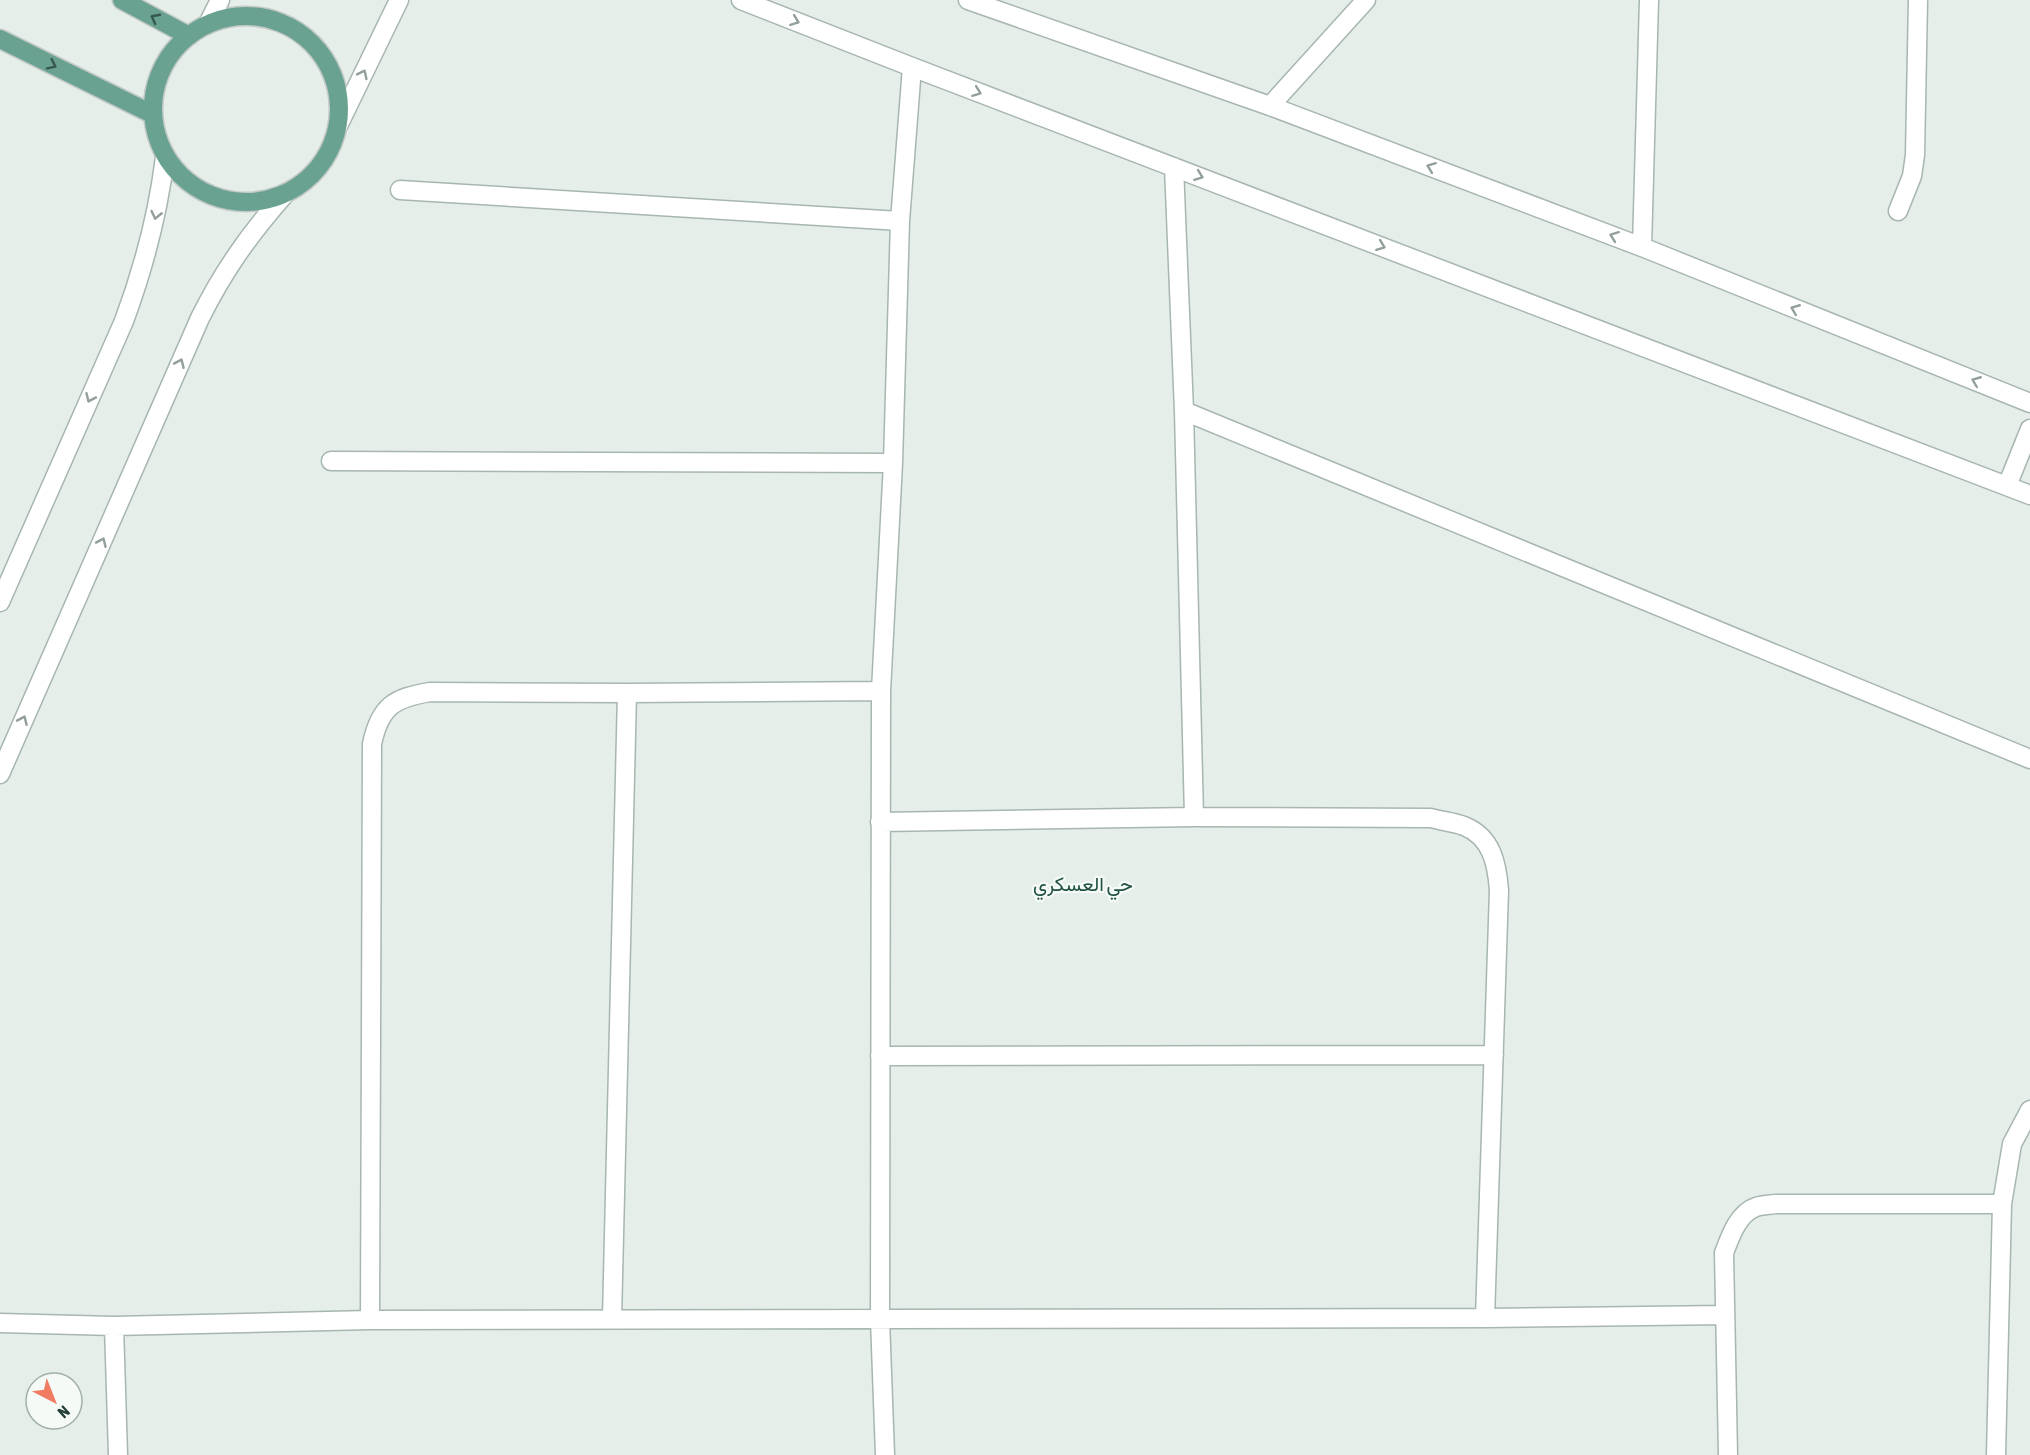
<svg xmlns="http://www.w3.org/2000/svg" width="2030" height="1455" viewBox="0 0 2030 1455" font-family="'Asap Condensed',Vazirmatn,sans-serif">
	<rect width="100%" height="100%" fill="#e5eee9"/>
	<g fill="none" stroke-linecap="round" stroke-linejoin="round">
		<g stroke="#a7b6b0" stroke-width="21">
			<path id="minor" d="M741 0 912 67 2030 495
				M968 0 1270 106 1642 247 2030 403
				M208 24 220 0
				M1270 106 1366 0
				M338 126 399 0
				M1174 167 1184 411 1194 817
				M400 190 900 221
				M1898 211 1912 176 1915 155 1918 0
				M1642 247 1649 0
				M1184 411 2030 759
				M331 461 893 463
				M2007 486 2030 429
				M0 602 124 321C144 267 158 214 165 157
				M0 774 200 318C224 270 249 235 284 195
				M880 822 1194 817 1431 818C1441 821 1454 822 1464 826 1492 837 1497 864 1499 890L1485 1318
				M880 1056 1494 1055
				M612 1319 627 693
				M370 1320 372 744C380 706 394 698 430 692L627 693 881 691
				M0 1323 114 1326 370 1320 1485 1318 1725 1315
				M114 1326 118 1455
				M885 1455 880 1319 881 691 893 463 900 221 912 67
				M1728 1455 1724 1253C1730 1237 1738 1213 1756 1207 1762 1205 1769 1205 1775 1204H2002
				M1996 1455 2002 1204 2012 1144 2030 1110"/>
		</g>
		<g stroke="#c2c9c7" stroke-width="21">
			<path id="major" d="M122 0 189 36
				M153 109a93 93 0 1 1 186 0a93 93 0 1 1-186 0Z
				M0 39 152 114"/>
		</g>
		<use href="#minor" stroke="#fff" stroke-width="18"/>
		<use href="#major" stroke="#6aa291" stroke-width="18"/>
	</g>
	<defs><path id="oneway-chevron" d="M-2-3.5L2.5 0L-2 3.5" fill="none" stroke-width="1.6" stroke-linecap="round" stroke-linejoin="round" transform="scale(1.5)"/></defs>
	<g stroke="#36584d">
		<use href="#oneway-chevron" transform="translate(155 18) rotate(-152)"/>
		<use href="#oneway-chevron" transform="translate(52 65) rotate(26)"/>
	</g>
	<g stroke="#929f9a">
		<use href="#oneway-chevron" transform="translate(795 21) rotate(21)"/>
		<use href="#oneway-chevron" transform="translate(363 74) rotate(-64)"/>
		<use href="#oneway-chevron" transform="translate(977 92) rotate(21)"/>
		<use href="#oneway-chevron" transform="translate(1431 167) rotate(-159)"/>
		<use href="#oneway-chevron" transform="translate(1199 176) rotate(21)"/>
		<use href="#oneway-chevron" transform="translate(156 215) rotate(103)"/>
		<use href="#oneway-chevron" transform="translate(1614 236) rotate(-159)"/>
		<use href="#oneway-chevron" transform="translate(1381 246) rotate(21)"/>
		<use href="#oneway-chevron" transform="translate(1795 309) rotate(-158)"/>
		<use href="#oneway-chevron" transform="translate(180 363) rotate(-66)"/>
		<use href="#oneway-chevron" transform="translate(1976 381) rotate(-158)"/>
		<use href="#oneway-chevron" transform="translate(90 398) rotate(114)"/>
		<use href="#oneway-chevron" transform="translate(102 542) rotate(-66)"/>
		<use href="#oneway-chevron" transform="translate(23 720) rotate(-66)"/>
	</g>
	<g text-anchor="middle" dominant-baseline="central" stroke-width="4.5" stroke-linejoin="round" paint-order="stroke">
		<g font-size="20" fill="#205143" stroke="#f5faf7">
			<text x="1083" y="883">حي العسكري</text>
		</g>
	</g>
	<g transform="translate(54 1401) rotate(138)"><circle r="28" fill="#f5faf7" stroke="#a1afaa" stroke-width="1.5"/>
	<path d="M0-4.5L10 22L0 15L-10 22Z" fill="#ef7c61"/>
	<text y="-9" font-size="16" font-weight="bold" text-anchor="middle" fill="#243f36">N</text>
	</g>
</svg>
